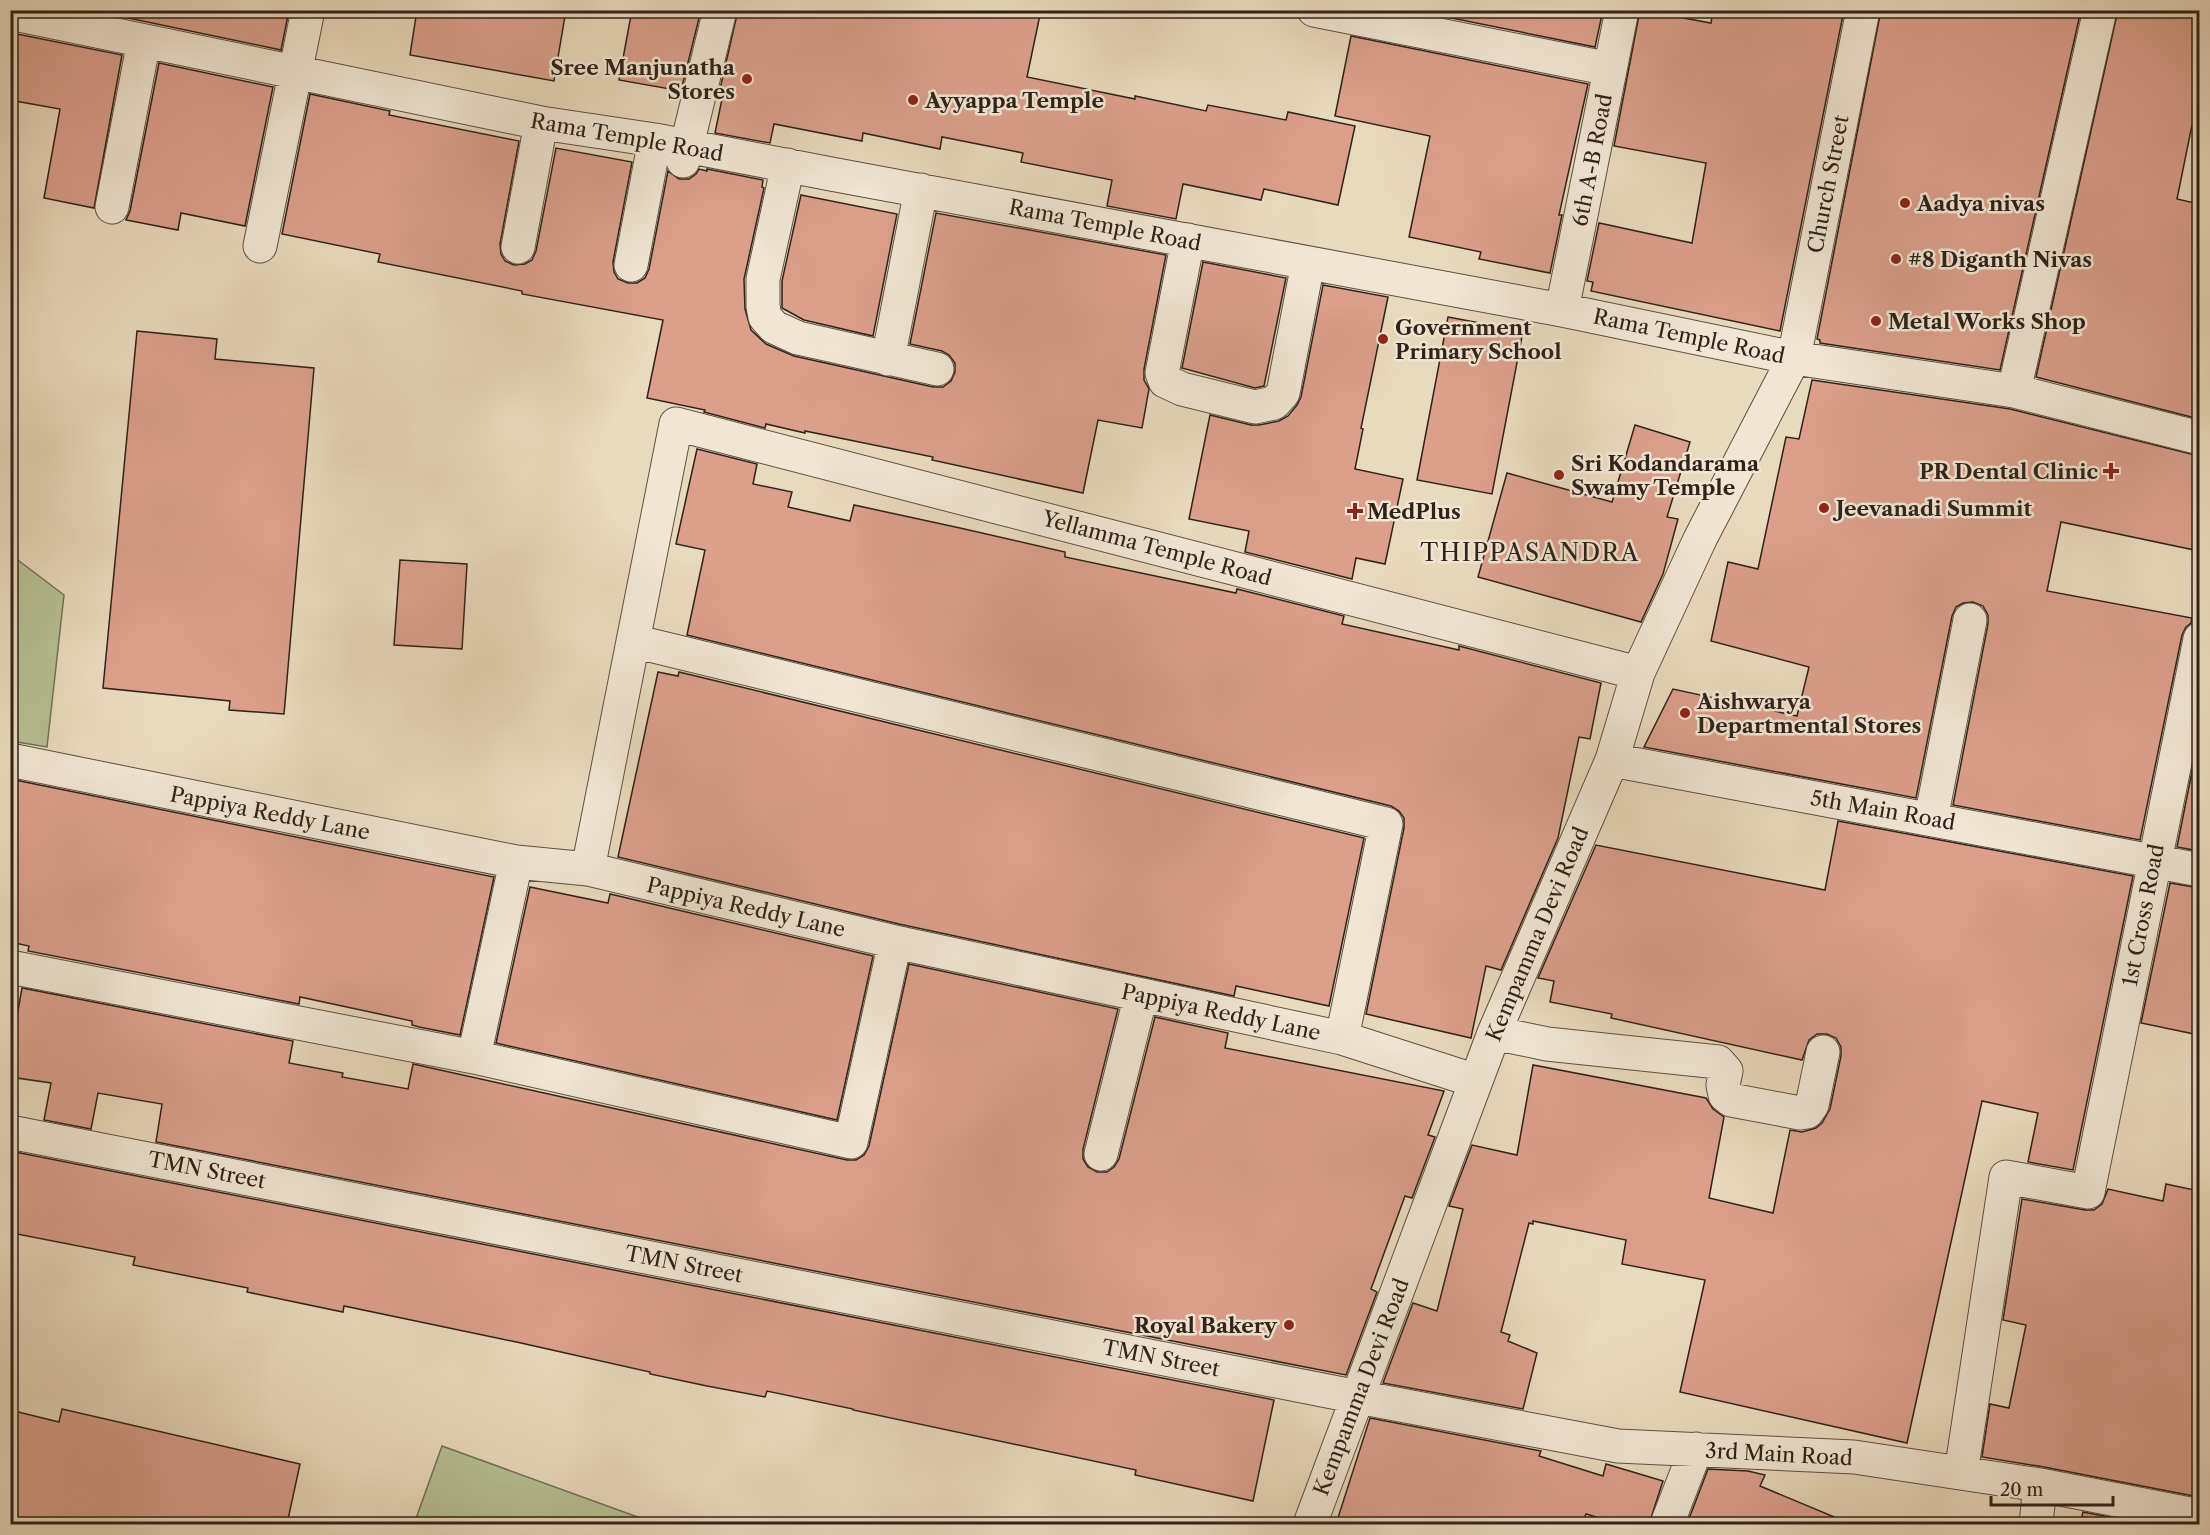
<svg xmlns="http://www.w3.org/2000/svg" width="2210" height="1535" viewBox="0 0 2210 1535" font-family="'Libre Caslon Text',serif">
	<rect width="100%" height="100%" fill="#e9d9bd"/>
	<filter id="stains"><feTurbulence type="fractalNoise" baseFrequency=".00333" numOctaves="4"/><feColorMatrix values="0 0 0 0 .2 0 0 0 0 .09 0 0 0 0 .02 0 0 0 .5 -.17"/></filter>
	<radialGradient id="worn" r=".72"><stop offset=".6" stop-color="#630" stop-opacity="0"/><stop offset="1" stop-color="#630" stop-opacity=".3"/></radialGradient>
	<path fill="#b5bf92" stroke="#727056" stroke-width="1.5" d="M10 554 64 595 47 747 11 741Z
		M442 1446 657 1524H414Z"/>
	<path fill="#db9f8c" stroke="#2f2219" stroke-width="1.5" d="M90 10H289L281 50Z
		M417 10H566L554 81 410 55Z
		M632 10H701L681 91 619 80Z
		M738 10H1041L1027 77 1135 99V96L1206 111 1208 105 1286 120 1288 112 1355 126 1338 205 1264 189 1261 200 1183 184 1176 219 1107 206 1112 180 1021 162 1023 153 942 137 940 149 863 133 862 141 774 124 770 143 715 133 722 99 718 98Z
		M1412 10H1603L1595 47Z
		M1640 10 1711 23 1713 10H1844L1780 331 1591 291 1593 282 1587 281 1599 223 1692 243 1706 163 1614 146Z
		M1881 10H2081L2000 370 1820 343V340L1817 339Z
		M2118 10H2199V126L2192 125 2177 199 2199 204V419L2036 377Z
		M17 34 122 55 94 208 44 198 60 109 10 100V68Z
		M1351 36 1588 84 1559 215H1562L1550 273 1479 259 1481 252 1409 237 1430 136 1335 116Z
		M159 63 273 87 245 226 181 213 178 230 126 220 130 211Z
		M310 94 390 111 389 115 519 141 500 244 501 254 505 261 514 265 525 264 532 260 536 251 556 148 632 162 613 262 614 272 618 279 628 283H637L645 278 649 269 668 171 679 179H689L696 174 699 169 707 171V169L763 180 762 187 764 188 744 279 745 309 751 330 766 344 794 356 933 387H943L951 381 955 372V363L949 355 942 351 910 344 936 213 1166 255 1144 369V380L1149 389 1142 428 1098 420 1083 493 932 460 933 457 805 431V433L766 424 765 428 704 412 705 410 647 398 663 320 522 294V291L378 262 380 254 282 234Z
		M801 195 897 214 873 336 804 320 782 308V281Z
		M1203 262 1286 278 1264 386 1255 388 1182 368Z
		M1323 285 1388 297 1361 428 1363 429 1355 469 1403 479 1385 564 1356 558 1352 579 1245 552 1249 531 1189 519 1210 415 1251 425H1259L1279 421 1288 416 1297 405 1301 397Z
		M1448 317 1523 331 1492 494 1417 480Z
		M137 331 217 339 215 359 314 368 284 714 229 710 230 701 103 688Z
		M1812 380 2010 409 2199 456V551L2061 522 2047 591 2192 618 2191 623 2186 627 2182 635 2140 840 1953 805 1988 624V615L1983 606 1973 602 1963 603 1956 607 1952 616 1916 798 1644 747 1673 689 1797 716 1809 667 1711 641 1728 562 1758 569 1786 437 1799 439Z
		M1635 425 1690 442 1667 517 1678 519 1663 574 1641 622 1478 577 1507 473 1612 502Z
		M697 449 757 464 753 484 792 492 788 507 850 521 854 505 960 528 1065 552V557L1236 593 1237 589 1344 616 1342 624 1459 650V646L1601 683 1590 739 1579 737 1558 838 1501 970 1486 966 1471 1038 1366 1014 1404 828V818L1399 811 1391 806 687 635 705 550 676 544Z
		M400 560 467 564 462 649 394 645Z
		M658 672 678 676 679 672 1364 838 1329 1006 1236 986 1234 996 899 924 618 857Z
		M2199 736V851L2177 847Z
		M10 779 494 877 460 1035 419 1027 412 1025V1021L300 997 299 1004 28 951 29 946 10 942Z
		M1838 821 2133 876 2073 1170 2028 1162 2038 1113 1982 1101 1907 1443 1680 1392 1705 1280 1622 1264 1626 1240 1533 1221V1224L1529 1223 1501 1332 1510 1335 1508 1341 1537 1353 1523 1409 1383 1383 1413 1303 1437 1311 1463 1209 1449 1206 1472 1145 1517 1155 1533 1065 1706 1098 1713 1109 1724 1117 1709 1198 1773 1213 1790 1130 1802 1132 1816 1128 1822 1123 1830 1109 1841 1056V1047L1836 1038 1827 1034H1817L1809 1040 1802 1060 1611 1018 1612 1014 1550 1002 1554 981 1538 978 1596 845 1825 890Z
		M2170 883 2199 888V1035L2141 1023Z
		M530 887 608 903 610 894 873 956 837 1120 496 1043Z
		M909 964 1118 1009 1083 1149V1159L1088 1167 1097 1172H1107L1114 1167 1119 1159 1155 1017 1228 1033 1225 1048 1444 1091 1428 1135 1435 1137 1412 1198 1405 1196 1371 1289 1377 1292 1346 1375 156 1142 162 1104 98 1093 91 1129 44 1120 51 1083 10 1077V1056L22 988 293 1041 289 1063 343 1073 342 1077 408 1089 413 1064 847 1160H856L864 1155 869 1146Z
		M10 1151 1274 1400 1253 1501 1135 1475 1136 1470 853 1410V1409L767 1391 765 1397 707 1386 650 1374V1372L521 1343 344 1306 343 1312 247 1292 248 1288 133 1265 135 1257 17 1234 18 1232 10 1230Z
		M2166 1184 2199 1191V1497L2044 1467 1982 1457 1990 1404 2009 1408 2026 1325 2003 1320 2022 1199 2085 1210H2094L2102 1204 2108 1189 2163 1201Z
		M62 1409 300 1464 287 1524H10V1410L59 1422Z
		M1370 1418 1541 1451 1539 1456 1603 1476 1606 1464 1663 1481 1649 1524H1619L1586 1514 1582 1524H1336Z
		M1708 1469 1748 1471 1765 1475 1760 1486 1851 1524H1687Z
		M2083 1512 2145 1524H2080Z"/>
	<g fill="none" stroke-linecap="round" stroke-linejoin="round">
		<g stroke="#5e5042" stroke-width="35">
			<path id="minor" d="M1314 10 1610 69
				M10 13 541 123 655 140 831 174 1562 310 1794 358 2014 391 2200 438
				M683 161 720 10
				M788 165 763 279V306L765 317 774 327 798 338 937 369
				M112 207 144 41
				M1188 240 1162 373 1165 381 1182 389 1255 407 1274 403 1283 393 1308 263
				M260 246 308 10
				M518 247 541 123
				M631 265 655 140
				M1562 310 1622 10
				M888 359 921 190
				M2014 391 2100 10
				M633 641 1386 824 1342 1038
				M10 760 516 862 588 869 895 942 1342 1038 1476 1081
				M1612 760 2200 870
				M1931 819 1970 620
				M588 869 676 424 1638 673
				M10 967 474 1057 516 862
				M1494 1033 1547 1044 1718 1062 1726 1071 1723 1085 1725 1095 1731 1100 1800 1113 1807 1112 1812 1105 1823 1052
				M474 1057 851 1142 895 942
				M10 1132 1358 1397 1618 1446 1854 1457 2040 1485 2200 1516
				M1101 1154 1141 995
				M1961 1473 2006 1177 2088 1192 2200 639
				M1310 1524 1494 1033 1612 760 1638 673 1700 539 1794 358 1863 10
				M1667 1524 1696 1449
				M2036 1524 2040 1485"/>
		</g>
		<use href="#minor" stroke="#f1e6d4" stroke-width="33"/>
	</g>
	<g fill="#8f2418" stroke="#f1e6d4" stroke-width="2">
		<circle cx="747" cy="79" r="6"/>
		<circle cx="913" cy="100" r="6"/>
		<circle cx="1905" cy="203" r="6"/>
		<circle cx="1896" cy="259" r="6"/>
		<circle cx="1876" cy="321" r="6"/>
		<circle cx="1383" cy="339" r="6"/>
		<path d="M2108 462h6v6h6v6h-6v6h-6v-6h-6v-6h6z"/>
		<circle cx="1559" cy="475" r="6"/>
		<circle cx="1824" cy="508" r="6"/>
		<path d="M1352 502h6v6h6v6h-6v6h-6v-6h-6v-6h6z"/>
		<circle cx="1685" cy="713" r="6"/>
		<circle cx="1289" cy="1325" r="6"/>
	</g>
	<g text-anchor="middle" dominant-baseline="central" stroke-width="5" stroke-linejoin="round" paint-order="stroke">
		<g font-size="21" font-weight="bold" fill="#2f2219" stroke="#f1e6d4" text-anchor="start">
			<text x="735" y="67" text-anchor="end">Sree Manjunatha<tspan x="735" dy="24">Stores</tspan></text>
			<text x="925" y="100">Ayyappa Temple</text>
			<text x="1917" y="203">Aadya nivas</text>
			<text x="1908" y="259">#8 Diganth Nivas</text>
			<text x="1888" y="321">Metal Works Shop</text>
			<text x="1395" y="327">Government<tspan x="1395" dy="24">Primary School</tspan></text>
			<text x="1571" y="463">Sri Kodandarama<tspan x="1571" dy="24">Swamy Temple</tspan></text>
			<text x="2098" y="471" text-anchor="end">PR Dental Clinic</text>
			<text x="1836" y="508">Jeevanadi Summit</text>
			<text x="1367" y="511">MedPlus</text>
			<text x="1697" y="701">Aishwarya<tspan x="1697" dy="24">Departmental Stores</tspan></text>
			<text x="1277" y="1325" text-anchor="end">Royal Bakery</text>
		</g>
		<g font-size="21" fill="#2f2219" stroke="#f1e6d4">
			<text transform="translate(627 137) rotate(10)">Rama Temple Road</text>
			<text transform="translate(1592 160) rotate(-79)">6th A-B Road</text>
			<text transform="translate(1828 184) rotate(-79)">Church Street</text>
			<text transform="translate(1105 225) rotate(11)">Rama Temple Road</text>
			<text transform="translate(1689 336) rotate(12)">Rama Temple Road</text>
			<text transform="translate(1157 548) rotate(15)">Yellamma Temple Road</text>
			<text transform="translate(1883 810) rotate(10)">5th Main Road</text>
			<text transform="translate(270 813) rotate(11)">Pappiya Reddy Lane</text>
			<text transform="translate(746 907) rotate(13)">Pappiya Reddy Lane</text>
			<text transform="translate(2143 915) rotate(-79)">1st Cross Road</text>
			<text transform="translate(1537 934) rotate(-67)">Kempamma Devi Road</text>
			<text transform="translate(1221 1012) rotate(12)">Pappiya Reddy Lane</text>
			<text transform="translate(207 1170) rotate(11)">TMN Street</text>
			<text transform="translate(684 1264) rotate(11)">TMN Street</text>
			<text transform="translate(1161 1358) rotate(11)">TMN Street</text>
			<text transform="translate(1361 1387) rotate(-69)">Kempamma Devi Road</text>
			<text transform="translate(1779 1454) rotate(3)">3rd Main Road</text>
		</g>
		<g font-size="24" letter-spacing="1.5" fill="#2f2219" stroke="#f1e6d4">
			<text x="1530" y="552">THIPPASANDRA</text>
		</g>
	</g>
	<rect width="2210" height="1535" fill="none" stroke="#e9d9bd" stroke-width="36"/>
	<rect x="12" y="12" width="2186" height="1511" fill="none" stroke="#2f2219" stroke-width="3"/>
	<rect x="18" y="18" width="2174" height="1499" fill="none" stroke="#2f2219" stroke-width="1.5"/>
	<path d="M1991 1496v9h122v-9" fill="none" stroke="#2f2219" stroke-width="3"/>
	<text x="2000" y="1496" font-size="18" fill="#2f2219" stroke="#f1e6d4" stroke-width="4.5" paint-order="stroke">20 m</text>
	<rect width="100%" height="100%" filter="url(#stains)"/>
	<rect width="100%" height="100%" fill="url(#worn)"/>
</svg>
